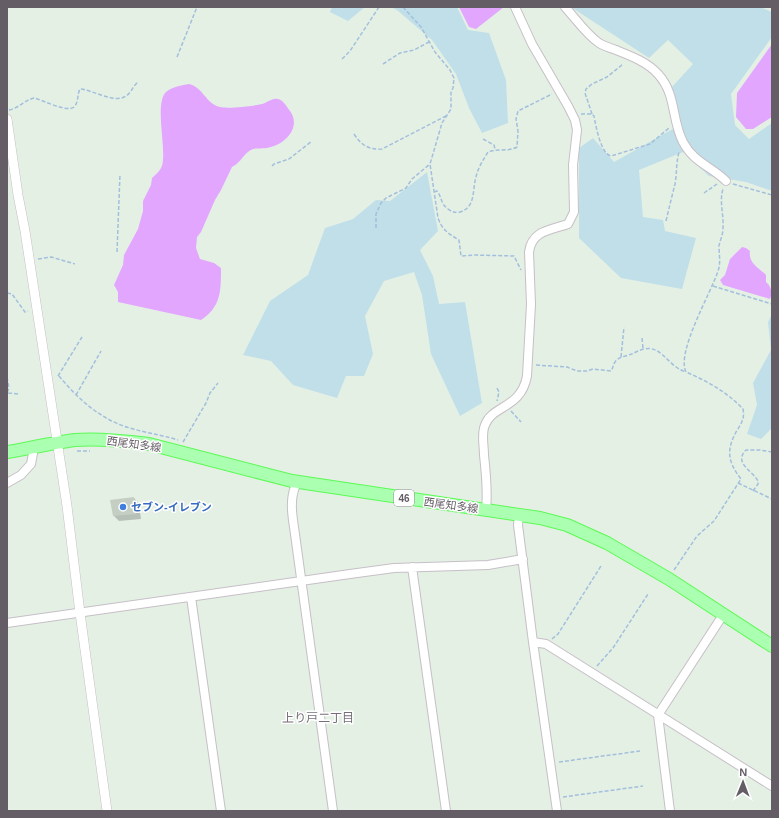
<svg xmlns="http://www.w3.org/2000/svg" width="779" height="818" viewBox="0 0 779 818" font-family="Arial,'Noto Sans JP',sans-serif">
	<rect width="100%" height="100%" fill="#e5f0e5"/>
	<path fill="#c0dfe9" d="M332 7H365L348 21 330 12Z
		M391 7H457L468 30 489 33 506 80 508 123 482 133 469 108 456 74 432 40 397 10Z
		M571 7H760L772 12V37L731 94 735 125 749 139 772 123V191L746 182 709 176 683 152 639 170 643 217 663 220 665 231 696 238 682 289 621 278 579 238V148L593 138 614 162 680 125 672 87 693 64 668 40 649 58Z
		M427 172 438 231 420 250 433 276 439 304 465 302 482 403 460 416 431 354 422 295 414 272 384 281 365 316 373 354 364 376H346L337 398 293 385 271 361 243 355 270 301 308 275 325 228 353 219 376 200 390 201Z
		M772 314V428L761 439 747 434 757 405 753 383 771 350 768 322Z"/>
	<path fill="#e2a6ff" d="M459 7H504L476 29 469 27Z
		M772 44V117L753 129H746L736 117 737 93Z
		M189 84C203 87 206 104 220 107 228 109 254 106 262 104 267 103 272 98 277 99 283 99 286 106 290 111 301 126 287 143 271 147 265 149 258 148 253 149 244 152 242 162 232 167L221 190 215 200 201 232 197 237 196 248 200 259 214 263 221 268C221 291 221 307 201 320L118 302V292L114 285 123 265 124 255 138 229 143 211V201L151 185 152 178C156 174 160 171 162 166 167 149 154 104 166 92 172 87 182 85 189 84Z
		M742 247 746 248 750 251C748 263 758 267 766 275V282C771 286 773 293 770 299L723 285 720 280 725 275 730 259Z"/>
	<path fill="#0003" d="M134 498 139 504 141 519 119 521 114 516Z"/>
	<path fill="#c4cec3" d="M134 497 136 514 113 516 110 500Z"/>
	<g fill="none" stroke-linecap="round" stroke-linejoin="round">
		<g stroke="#c6bfc7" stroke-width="10">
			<path id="minor" d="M565 7C576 19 586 34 599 43 604 46 610 48 616 50 631 56 647 62 658 74 677 95 671 119 683 142 694 163 711 166 726 181
				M292 481 295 487C290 500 292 514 294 527L333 811
				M7 483 21 475 31 464 34 448
				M486 510C488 492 486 473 484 455 484 445 481 434 485 425 492 405 521 409 527 376L531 304 529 252C532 230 551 230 568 224L574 212 573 165 577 130 575 120 568 106 532 44 515 7
				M519 514 518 525 533 642 557 811
				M412 567 446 811
				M191 597 221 811
				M7 623 350 574 394 568 488 565 523 559
				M533 642 546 644 772 786
				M670 811 658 715 723 615"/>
		</g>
		<g stroke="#c6bfc7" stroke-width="10">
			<path id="tertiary" d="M7 119 18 195 25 231 67 506 80 613 107 811"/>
		</g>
		<g stroke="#5bfa54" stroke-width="14">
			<path id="primary" d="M7 452C30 448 52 443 75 440 99 438 125 441 149 444L292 481 540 518 567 525 607 543 669 579 772 646"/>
		</g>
		<path stroke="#a2bfdc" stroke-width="1.5" stroke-dasharray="4 2" stroke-linecap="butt" d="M403 7 421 27 435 52 450 70 454 78 453 88 451 92V109L442 123 430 164 438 218C442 230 449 234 459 240L461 256 475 255 514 256 521 270
			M177 57 197 7
			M342 59 350 51 379 7
			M383 64 400 53 414 50 429 42
			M9 110C19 108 25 100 34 98 43 100 67 113 74 107 79 102 77 94 80 89 93 90 115 104 126 96 131 93 133 86 138 82
			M581 114H592L594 116C596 127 601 154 611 156L650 144 669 128
			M592 114 585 93 586 89 592 84 607 77 623 64
			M354 134C361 145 369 150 382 149L446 116
			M483 139 494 145 495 149
			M272 166 274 164 289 159 312 141
			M733 184 772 195
			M434 192 437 191C442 197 440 203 448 209 452 212 455 213 460 212 476 207 472 191 476 177 478 168 483 160 488 152 497 148 509 152 517 147L518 131 516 119 518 111 552 94
			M704 193 717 184
			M666 221C669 208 672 196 675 184 677 173 676 163 679 152
			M376 228V214L381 203 386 198 406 188 412 179 430 164
			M117 252 120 174
			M38 259 51 257 75 264
			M713 286 772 304
			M7 293 12 294 25 312 28 311
			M642 338 643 348
			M621 357 624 327
			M536 365 567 367 577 371H587L593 369 611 371C613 368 613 365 615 362 619 356 628 356 634 353 661 338 664 365 686 372
			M58 376 82 337
			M59 376C78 399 101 420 130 428 146 433 162 435 178 440
			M7 377 9 388 7 393
			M497 388 499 392 497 401
			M8 393 19 394
			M76 395 101 351
			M511 411 521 422
			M183 442 206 403 210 393 218 383
			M77 451H90
			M738 483 772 499
			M753 491 758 484V481C753 471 733 463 746 450H760L772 452
			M674 570 697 536 714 521 741 479C728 462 726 451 736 432 741 424 745 419 743 409 727 392 707 381 686 372 676 352 711 293 718 271 721 263 719 255 719 246 720 240 723 235 723 228 724 215 719 201 723 189
			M552 639 558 634 601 566
			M597 666 613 648 648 594
			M559 762 640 751
			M563 797 643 786"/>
		<use href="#minor" stroke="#fff" stroke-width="8"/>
		<use href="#tertiary" stroke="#fff" stroke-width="9"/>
		<use href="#primary" stroke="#abffb1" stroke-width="12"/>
	</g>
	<circle fill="#3f7fe0" stroke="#fff" stroke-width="1.5" cx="123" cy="507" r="4"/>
	<g text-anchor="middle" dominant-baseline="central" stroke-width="3" stroke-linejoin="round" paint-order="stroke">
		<rect fill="#fff" stroke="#928e94" stroke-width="1" x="394" y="490" width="20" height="16" rx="3"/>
		<g font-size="10" font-weight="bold" fill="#645d66">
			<text x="404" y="498">46</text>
		</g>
		<g font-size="11" fill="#645d66" stroke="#fff">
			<text transform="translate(134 444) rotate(8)">西尾知多線</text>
			<text transform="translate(451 505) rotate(8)">西尾知多線</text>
		</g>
		<g font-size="11" font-weight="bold" fill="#366cbe" stroke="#fff" text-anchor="start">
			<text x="131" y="507">セブン-イレブン</text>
		</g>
		<g font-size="12" fill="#766e79" stroke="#fff">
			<text x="318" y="718">上り戸二丁目</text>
		</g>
	</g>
	<rect width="779" height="818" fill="none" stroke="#645d66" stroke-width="16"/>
	<g transform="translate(743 782) rotate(1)" stroke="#ffffff" stroke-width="3" paint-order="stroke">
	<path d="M0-3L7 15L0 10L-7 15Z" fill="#645d66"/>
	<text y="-6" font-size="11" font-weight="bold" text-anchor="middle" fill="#645d66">N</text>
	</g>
</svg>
